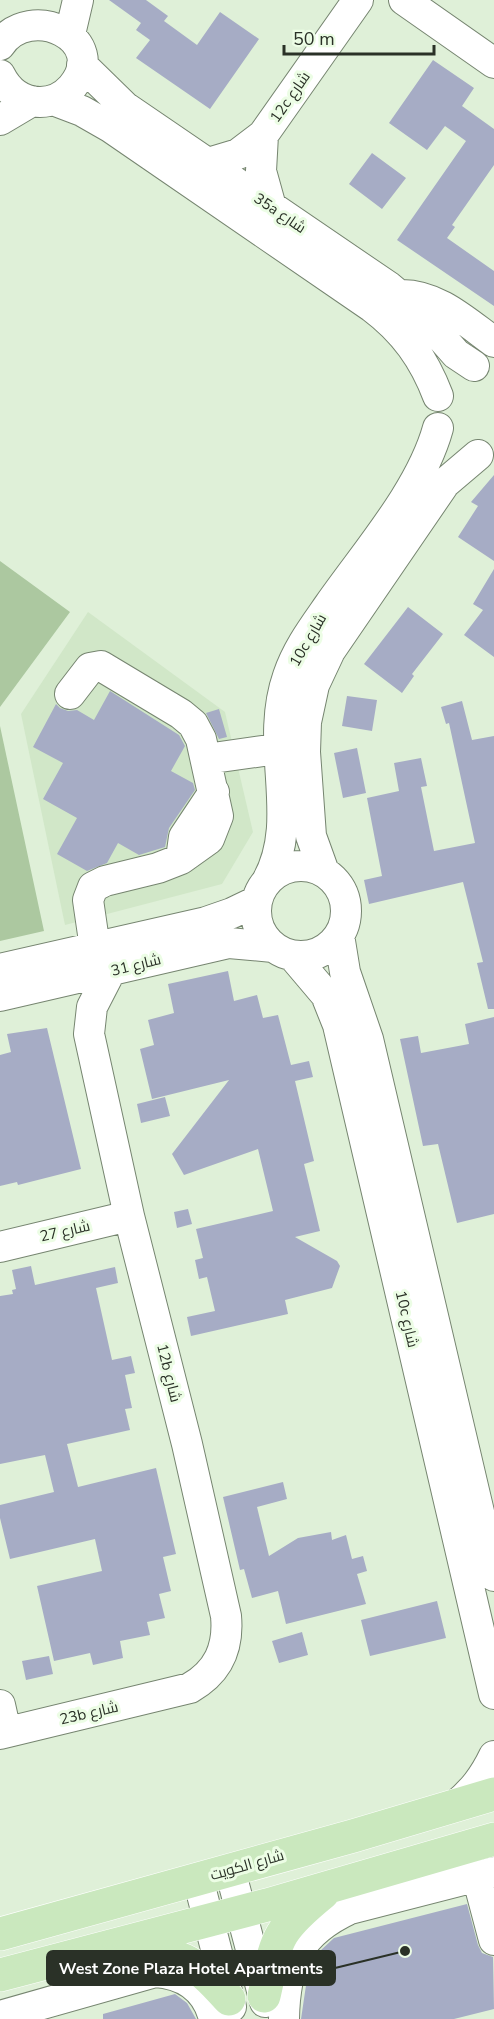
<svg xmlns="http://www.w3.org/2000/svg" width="494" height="2019" viewBox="0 0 494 2019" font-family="'Nunito Sans',Cairo,sans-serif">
	<rect width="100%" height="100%" fill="#dff0d8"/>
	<path fill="#d1e7c8" d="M88 612 225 712 253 832 222 884 65 925 21 714Z"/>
	<path fill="#acc8a0" d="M0 561 70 612 0 707Z
		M0 726 44 931 0 941Z"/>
	<path fill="#a6acc5" d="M109 0H146L168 16 164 21 197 45 220 12 259 39 210 109 136 58 150 40 136 30 141 23Z
		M433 60 474 88 462 106 494 129V165L452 225 455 227 447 238 494 271V306L397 240 466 141 445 126 427 150 389 123Z
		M372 153 406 178 382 209 349 184Z
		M494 475V561L458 537 478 506 471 502Z
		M494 569V657L464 635 483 610 473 604Z
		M408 607 443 634 412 674 414 676 402 693 364 664Z
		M110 691 179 735 185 746 171 771 193 783 195 790 169 828 165 847 139 855 118 843 107 863 87 871 57 854 77 818 43 799 63 763 33 747 56 704 60 708 68 711 77 710 94 720Z
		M347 696 377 700 372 731 342 726Z
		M462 701 472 740 494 736V1009H488L477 963 483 962 463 882 369 904 364 880 382 876 367 798 399 791 394 763 421 758 427 786 421 787 434 851 475 843 449 723 446 724 441 707Z
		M219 709 227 737 219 739 206 713Z
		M357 748 366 793 343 798 334 753Z
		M228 971 234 1001 257 995 263 1018 278 1015 291 1065 309 1061 313 1077 295 1081 314 1161 304 1164 320 1231 295 1237 337 1261 340 1266 332 1288 285 1300 288 1314 191 1336 187 1317 215 1311 207 1277 199 1279 195 1260 203 1258 196 1229 273 1211 258 1149 184 1175 172 1154 229 1080 152 1099 140 1049 154 1045 148 1020 174 1013 168 984Z
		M494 1017V1214L457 1223 438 1144 423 1146 400 1039 418 1036 421 1053 469 1044 465 1024Z
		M47 1028 81 1169 18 1185 17 1182 0 1186V1055L11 1052 7 1034Z
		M165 1097 170 1116 141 1123 137 1104Z
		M188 1209 192 1224 177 1228 174 1212Z
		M31 1266 35 1285 115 1267 118 1283 96 1288 112 1360 131 1356 135 1373 125 1375 132 1408 125 1409 130 1430 67 1444 78 1487 156 1468 176 1554 163 1557 171 1591 159 1594 165 1618 147 1622 150 1635 120 1641 123 1658 93 1665 90 1653 54 1661 37 1586 102 1571 95 1539 10 1559 0 1518V1505L54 1492 45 1455 0 1464V1296L13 1294 12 1290 16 1289 12 1270Z
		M283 1482 287 1499 257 1507 269 1556 298 1538 331 1532 332 1540 346 1535 352 1559 363 1556 367 1571 357 1574 366 1604 286 1624 278 1591 252 1598 244 1569 240 1570 223 1497Z
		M437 1601 446 1638 370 1656 361 1620Z
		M302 1632 308 1655 279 1663 272 1641Z
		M49 1656 53 1674 26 1680 22 1661Z
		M467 1904 478 1945 482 1953 493 1957 494 2009 454 2019H301L308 1972 320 1951 334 1938Z
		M175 1994 187 2003 196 2019H103V2014Z"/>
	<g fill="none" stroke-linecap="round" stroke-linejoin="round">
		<g stroke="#768570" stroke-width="32">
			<path id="minor" d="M404 0 494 63
				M71 30 78 0
				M0 45C30 0 112 40 72 87 64 96 53 102 40 102 21 102 8 91 0 75
				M82 65 125 107 389 287 419 312 456 354 474 366
				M53 100 82 111 110 127 372 307C404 331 424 359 438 396
				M0 120 32 101
				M263 135 261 171 271 207
				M208 163 238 154 263 135 358 0
				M402 295C438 295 466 322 494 342
				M70 694 90 668 101 666 181 714 193 724 201 739 218 816 209 839 181 859 158 868 105 881 93 887 88 900 95 948
				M206 759 277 749
				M181 859 184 837 214 792
				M256 911a45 45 0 1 1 90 0a45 45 0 1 1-90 0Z
				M324 872 311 836 305 752 306 722 314 685 330 651 445 483 478 455
				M267 881C302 819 263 747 288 676 297 649 313 628 329 605 366 552 421 490 438 428
				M339 935 345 972 368 1039 494 1576
				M293 956 326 995 338 1025 494 1694
				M0 969 206 922 232 913 257 901
				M0 996 229 943 273 947
				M0 1247 129 1216
				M0 1705 6 1732
				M0 1734 190 1688C218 1672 229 1648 226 1616L187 1444 129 1216 89 1034 92 1007 110 972
				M455 1806C473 1791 484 1777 494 1756
				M230 1870 265 2002
				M477 1876 494 1940
				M198 1879 231 2007
				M0 2016 155 1972C185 1974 207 1989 214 2019
				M284 2019C285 1964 298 1933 350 1909L494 1872"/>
		</g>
		<g stroke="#fff" stroke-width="34">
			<path id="major" d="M0 1934 353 1836 494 1794
				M125 1950C182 1954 191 1957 229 1999
				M0 1975 267 1905 494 1839
				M264 1996C277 1938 275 1932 323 1893"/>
		</g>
		<use href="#minor" stroke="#fff" stroke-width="30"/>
		<use href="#major" stroke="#cae8be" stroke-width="33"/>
	</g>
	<g text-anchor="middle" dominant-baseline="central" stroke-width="6" stroke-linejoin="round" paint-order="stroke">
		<g font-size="15" fill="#2a3127" stroke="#ecfde5">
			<text transform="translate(290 97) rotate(-55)">12c شارع</text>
			<text transform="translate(280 213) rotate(34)">35a شارع</text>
			<text transform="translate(308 640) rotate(-60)">10c شارع</text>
			<text transform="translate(136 965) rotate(-14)">شارع 31</text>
			<text transform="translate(65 1231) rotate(-13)">شارع 27</text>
			<text transform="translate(407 1319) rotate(77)">10c شارع</text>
			<text transform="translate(169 1373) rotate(76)">12b شارع</text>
			<text transform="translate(89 1713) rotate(-13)">23b شارع</text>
			<text transform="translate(247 1865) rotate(-16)">شارع الكويت</text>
		</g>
	</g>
	<path fill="none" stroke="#2a3127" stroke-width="2" d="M405 1951L335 1968"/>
	<circle fill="#2a3127" stroke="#ecfde5" stroke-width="2" cx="405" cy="1951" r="6"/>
	<rect fill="#2a3127" stroke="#2a3127" stroke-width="2" x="47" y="1951" width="288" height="34" rx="6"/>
	<g font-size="16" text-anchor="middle" font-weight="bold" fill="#fff">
		<text x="191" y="1974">West Zone Plaza Hotel Apartments</text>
	</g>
	<path d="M284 45v9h150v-9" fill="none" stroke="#2a3127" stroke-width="3"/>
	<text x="293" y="45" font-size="18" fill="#2a3127" stroke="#ecfde5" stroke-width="4.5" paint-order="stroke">50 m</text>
</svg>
